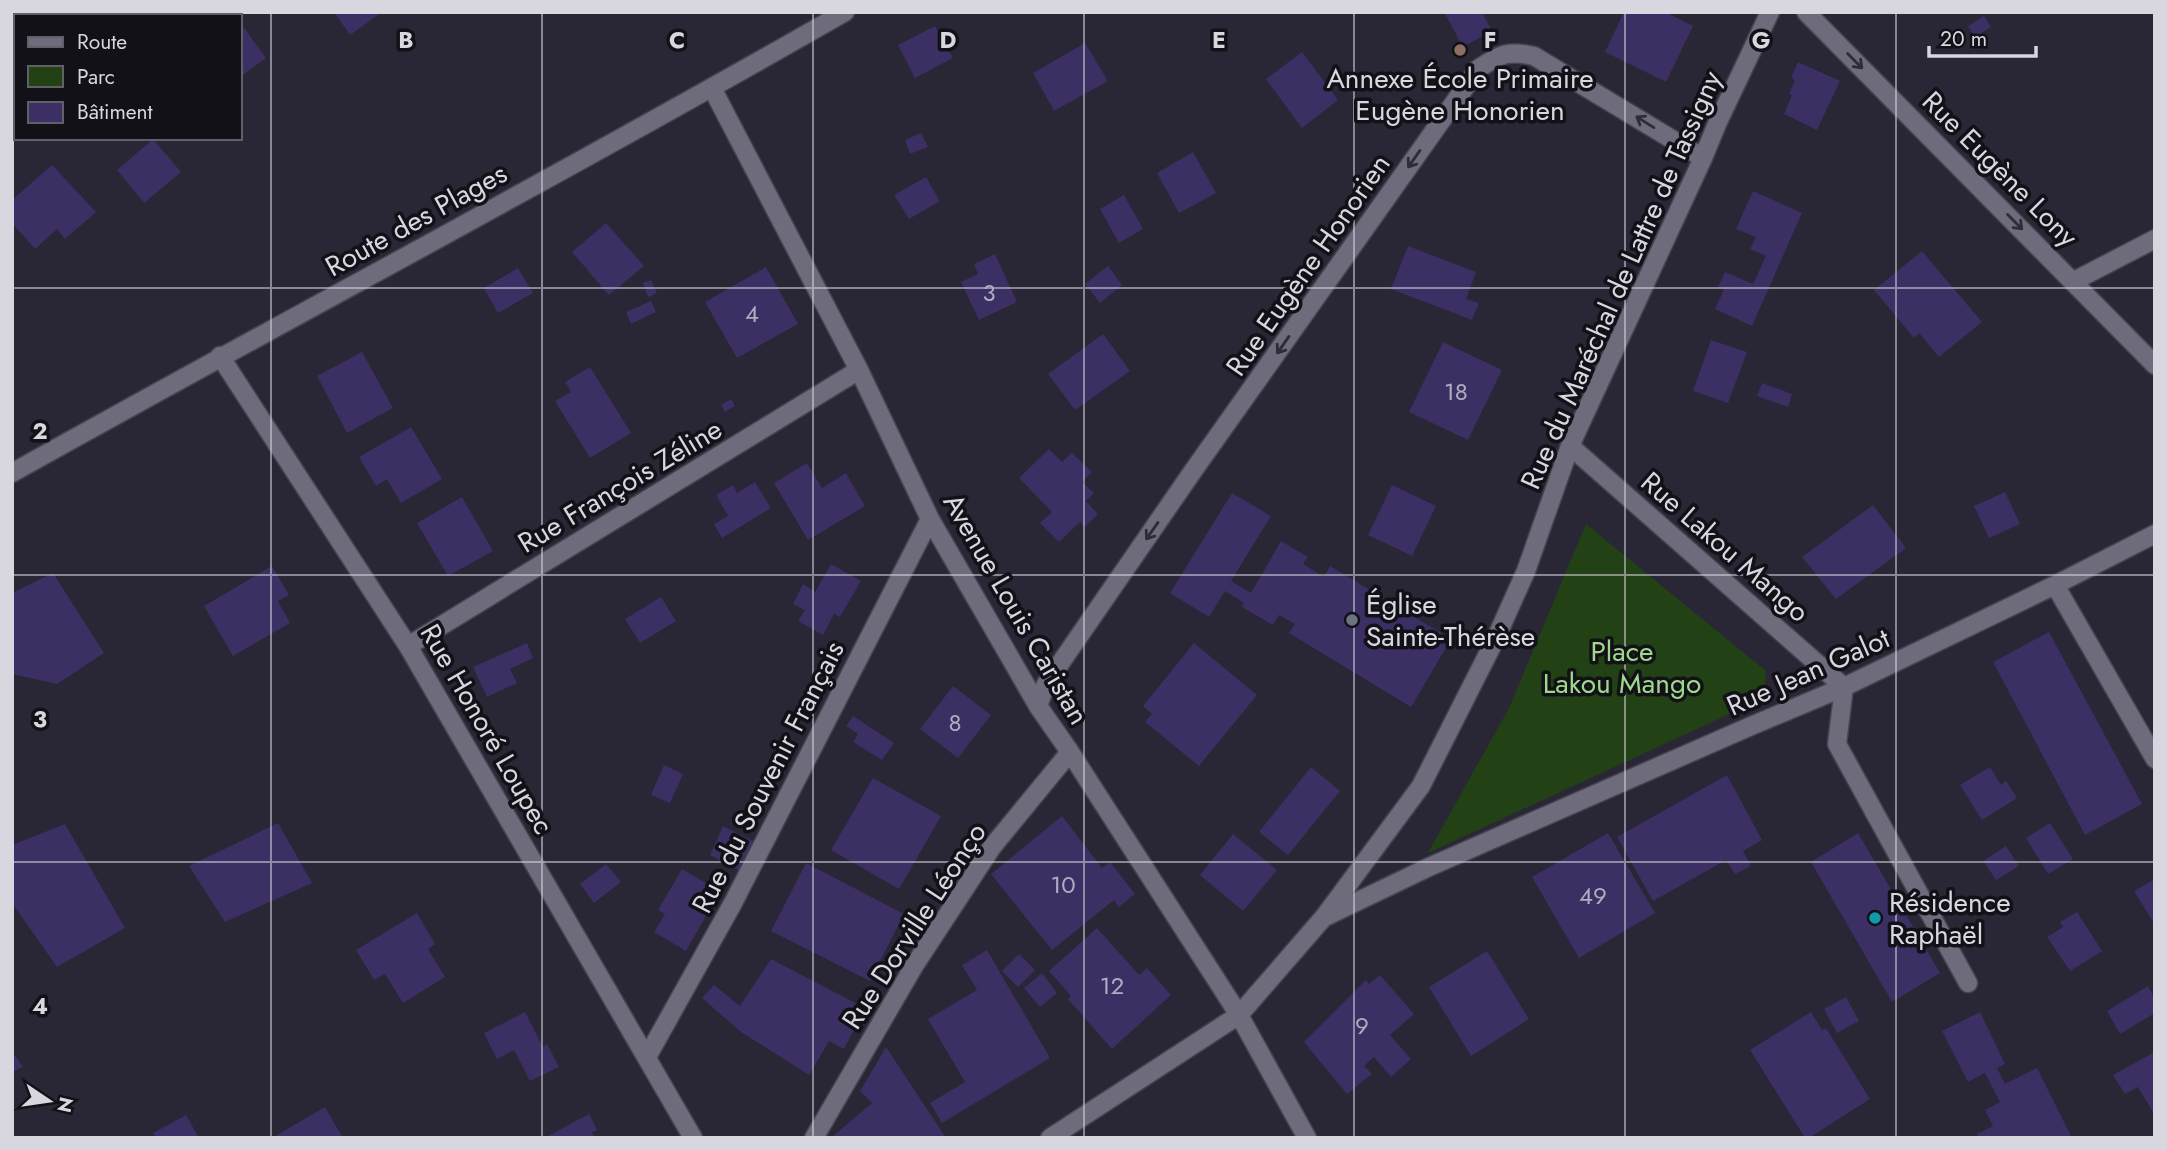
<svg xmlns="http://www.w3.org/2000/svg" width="2167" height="1150" viewBox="0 0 2167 1150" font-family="Jost,sans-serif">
	<rect width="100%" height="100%" fill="#292735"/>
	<path fill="#224115" d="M1586 524 1766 671 1764 698 1428 853 1509 708Z"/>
	<path fill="#3b2f63" d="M12 12H23L22 16H16V31L12 39Z
		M334 12H382L350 35Z
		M1444 12H1482L1492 31 1463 47Z
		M1624 12H1665L1693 26 1666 82 1605 52Z
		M1984 16 1991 27 1975 37 1968 26Z
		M935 26 953 58 915 78 898 45Z
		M244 28 266 58 240 77V31Z
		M1085 43 1108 81 1054 111 1033 73Z
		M1302 52 1338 100 1302 128 1266 79Z
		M1798 62 1840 81 1817 130 1784 114 1792 95 1789 94 1795 80 1791 78Z
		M921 133 928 147 910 154 905 140Z
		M153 139 181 172 144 203 117 170Z
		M1193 152 1216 193 1179 213 1157 173Z
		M52 165 96 212 65 239 57 229 35 249 12 223V200Z
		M926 177 940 201 909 219 894 195Z
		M1753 191 1802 213 1752 326 1715 309 1724 290 1718 287 1725 272 1753 284 1766 256 1750 249 1756 237 1736 229Z
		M1124 195 1143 229 1119 243 1100 209Z
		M606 223 644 266 609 295 572 252Z
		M1408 246 1476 272 1466 299 1479 303 1472 320 1391 289Z
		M1922 251 1982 322 1939 357 1919 333 1914 338 1874 290Z
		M995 254 1017 302 979 320 961 282 978 274 974 264Z
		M1108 266 1122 285 1100 303 1085 284Z
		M766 267 798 324 737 358 705 302Z
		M518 268 533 293 498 313 484 288Z
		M651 280 657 293 648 297 643 283Z
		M651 301 656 312 631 324 626 312Z
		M1103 334 1130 371 1075 410 1048 374Z
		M1711 340 1747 352 1728 403 1693 391Z
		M1443 342 1502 370 1468 440 1409 412Z
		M362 352 393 408 347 433 317 376Z
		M590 367 631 433 590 458 555 401 571 392 565 382Z
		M1762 383 1792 394 1788 407 1757 396Z
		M731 399 735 406 725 412 721 405Z
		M411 427 442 479 401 503 387 479 376 486 359 457Z
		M1049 449 1062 462 1072 453 1092 472 1082 482 1094 493 1086 501 1098 514 1085 527 1080 522 1059 542 1040 523 1052 512 1019 478Z
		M807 463 822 488 846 473 865 506 808 540 774 483Z
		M755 482 771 508 722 538 714 524 728 516 716 495 733 485 737 493Z
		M1392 485 1436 506 1412 556 1368 535Z
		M2005 492 2020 524 1989 538 1974 506Z
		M1232 493 1271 516 1231 581 1251 593 1281 541 1308 557 1303 564 1324 577 1330 566 1451 639 1411 707 1289 633 1295 624 1279 615 1273 625 1242 607 1244 603 1225 591 1209 617 1170 593Z
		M462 497 493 551 448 576 417 523Z
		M1873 505 1906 548 1836 599 1802 557Z
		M831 564 861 581 840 617 834 614 823 635 798 621 805 610 793 604 803 584 815 592Z
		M272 566 289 595 278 601 290 623 233 656 204 606Z
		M53 573 104 653 57 684 12 674V593Z
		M661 597 676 621 640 643 625 619Z
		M2049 632 2142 804 2085 835 1993 662Z
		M527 643 533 658 510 669 517 683 487 697 473 667Z
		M1194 643 1257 695 1199 766 1145 722 1152 714 1143 706Z
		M953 686 991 715 958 758 920 729Z
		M853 716 894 743 882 760 853 742 858 734 846 726Z
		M664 765 683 774 670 803 651 795Z
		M1311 767 1340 791 1288 855 1259 832Z
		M1990 767 2001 785 2006 781 2017 798 1982 820 1960 785Z
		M1727 775 1762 840 1743 851 1751 866 1735 874 1726 860 1653 901 1617 837Z
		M873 778 941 816 899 889 831 850Z
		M1062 816 1102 868 1110 862 1135 894 1119 907 1114 900 1052 950 991 874Z
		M278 823 312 883 225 922 189 866Z
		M2050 823 2073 859 2048 874 2026 838Z
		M65 824 125 928 57 967 12 903V845Z
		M723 826 753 841 739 870 710 855Z
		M1608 833 1655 913 1579 958 1532 877Z
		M1858 833 1940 973 1892 1002 1811 862Z
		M1233 834 1277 870 1243 911 1200 875Z
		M2006 846 2019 866 1996 880 1983 861Z
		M806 863 904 914 870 981 771 931Z
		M606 864 621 882 594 903 580 884Z
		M682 869 720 891 686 951 654 932 665 914 658 910Z
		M2155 879V925L2134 891Z
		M2077 912 2102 951 2070 971 2047 937 2063 927 2060 922Z
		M417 913 435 944 428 949 445 977 403 1003 385 974 374 980 356 950Z
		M1097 928 1139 975 1147 968 1171 995 1112 1049 1068 999 1071 996 1049 971Z
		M987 950 1050 1058 942 1123 930 1103 965 1082 928 1019 977 990 962 965Z
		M1487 951 1529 1019 1471 1056 1429 987Z
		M1019 954 1035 970 1018 987 1002 971Z
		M771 959 865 1008 844 1049 829 1041 809 1075 741 1032 702 998 714 985 740 1006Z
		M1042 973 1057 993 1040 1007 1024 988Z
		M1380 975 1414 1014 1390 1035 1411 1059 1391 1077 1374 1057 1364 1066 1372 1074 1347 1094 1304 1042 1366 980 1369 984Z
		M2148 986 2155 999V1013L2120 1034 2107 1011Z
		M1846 997 1859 1021 1837 1033 1824 1009Z
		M525 1012 543 1047 547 1044 559 1067 530 1081 514 1050 497 1059 484 1033Z
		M1811 1012 1822 1030 1826 1028 1870 1099 1809 1138H1805L1750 1050Z
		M1980 1012 2005 1064 1997 1068 2005 1084 2037 1068 2072 1138H1978L1977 1134 1993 1126 1985 1110 2000 1102 1985 1073 1968 1082 1942 1031Z
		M886 1047 946 1138H831L872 1103 860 1091Z
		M12 1051 23 1067 12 1072Z
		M2155 1052V1116L2138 1087 2125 1094 2113 1075Z
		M325 1107 343 1138H272Z
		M589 1114 597 1130 592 1132 595 1138H544Z
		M186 1115 199 1138H156L153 1133Z"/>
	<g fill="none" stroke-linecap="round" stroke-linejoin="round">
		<g stroke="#45444f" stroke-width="21">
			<path id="lane" d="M1844 687 1837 744 1968 983"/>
		</g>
		<g stroke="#45444f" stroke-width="21">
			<path id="street" d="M1806 12 2155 365
				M712 88 859 370 930 519 1038 706 1070 752 1239 1015 1307 1138
				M2074 281 2155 239
				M220 356 408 646 693 1138
				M1570 446 1844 687
				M2055 585 2155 759
				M408 646 859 370
				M1038 706 1046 684 1193 471 1478 69C1500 54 1508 50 1534 56L1703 158
				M1327 916 1429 867 1751 726 1844 687 2055 585 2155 534
				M647 1057 733 903 930 519
				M814 1138 914 966 992 847 1070 752
				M1050 1138 1239 1015 1324 917 1421 786 1496 638 1526 571 1570 446 1703 158 1717 124 1770 12"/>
		</g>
		<g stroke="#45444f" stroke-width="21">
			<path id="secondary" d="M12 473C289 318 570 170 845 12"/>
		</g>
		<use href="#lane" stroke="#6e6b7c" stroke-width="18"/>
		<use href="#street" stroke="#6e6b7c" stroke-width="18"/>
		<use href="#secondary" stroke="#6e6b7c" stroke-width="18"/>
	</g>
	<defs><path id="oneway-shaft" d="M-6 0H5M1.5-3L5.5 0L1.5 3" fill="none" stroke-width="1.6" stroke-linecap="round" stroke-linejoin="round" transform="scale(1.75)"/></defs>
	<g stroke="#2e2c35">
		<use href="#oneway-shaft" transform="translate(1855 61) rotate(45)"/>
		<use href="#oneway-shaft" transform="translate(1645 122) rotate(-148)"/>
		<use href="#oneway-shaft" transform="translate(1414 159) rotate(125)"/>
		<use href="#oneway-shaft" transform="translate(2015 222) rotate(45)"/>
		<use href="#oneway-shaft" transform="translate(1283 345) rotate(125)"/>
		<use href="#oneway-shaft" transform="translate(1152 531) rotate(125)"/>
	</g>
	<path fill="none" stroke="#d8d7e0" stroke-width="2" stroke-opacity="0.55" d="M271 12V1138M542 12V1138M813 12V1138M1084 12V1138M1354 12V1138M1625 12V1138M1896 12V1138M12 288H2155M12 575H2155M12 862H2155"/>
	<circle fill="#8d6e63" stroke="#121117" stroke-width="2.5" cx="1460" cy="50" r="7"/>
	<circle fill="#6b7280" stroke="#121117" stroke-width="2.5" cx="1352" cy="620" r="7"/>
	<circle fill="#0f9aa8" stroke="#121117" stroke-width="2.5" cx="1875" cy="918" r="7"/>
	<g text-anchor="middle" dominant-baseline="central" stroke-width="7" stroke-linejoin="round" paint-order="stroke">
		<g font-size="24" fill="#b1adc1">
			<text x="989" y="292">3</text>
			<text x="752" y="313">4</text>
			<text x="1456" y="391">18</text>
			<text x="955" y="722">8</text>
			<text x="1063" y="884">10</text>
			<text x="1593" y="895">49</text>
			<text x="1112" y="985">12</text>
			<text x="1362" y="1025">9</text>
		</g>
		<g font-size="28" fill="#d8d7e0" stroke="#121117" text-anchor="start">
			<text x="1460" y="78" text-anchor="middle">Annexe École Primaire<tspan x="1460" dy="32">Eugène Honorien</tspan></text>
			<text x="1366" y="604">Église<tspan x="1366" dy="32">Sainte-Thérèse</tspan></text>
			<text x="1889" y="902">Résidence<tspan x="1889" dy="32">Raphaël</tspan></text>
		</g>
		<g font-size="28" fill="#d8d7e0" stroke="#121117">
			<text transform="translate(2000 169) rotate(45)">Rue Eugène Lony</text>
			<text transform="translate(416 220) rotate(-29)">Route des Plages</text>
			<text transform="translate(1308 265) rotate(-55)">Rue Eugène Honorien</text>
			<text transform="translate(1621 280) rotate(-66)">Rue du Maréchal de Lattre de Tassigny</text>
			<text transform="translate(620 486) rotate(-31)">Rue François Zéline</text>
			<text transform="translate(1725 547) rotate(41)">Rue Lakou Mango</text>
			<text transform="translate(1016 609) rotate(60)">Avenue Louis Caristan</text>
			<text transform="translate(1808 672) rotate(-24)">Rue Jean Galot</text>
			<text transform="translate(487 729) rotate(60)">Rue Honoré Loupec</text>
			<text transform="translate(768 777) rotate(-63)">Rue du Souvenir Français</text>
			<text transform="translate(914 926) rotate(-57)">Rue Dorville Léonço</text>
		</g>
		<g font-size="28" fill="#9fd88b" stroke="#121117">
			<text x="1622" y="651">Place<tspan x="1622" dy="32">Lakou Mango</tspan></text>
		</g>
	</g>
	<g font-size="23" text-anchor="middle" font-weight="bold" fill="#d8d7e0" stroke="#121117" stroke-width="7" stroke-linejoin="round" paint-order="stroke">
		<text x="406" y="48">B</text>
		<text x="677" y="48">C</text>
		<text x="948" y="48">D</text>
		<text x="1219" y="48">E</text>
		<text x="1490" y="48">F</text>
		<text x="1761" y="48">G</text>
		<text x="40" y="439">2</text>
		<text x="40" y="727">3</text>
		<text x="40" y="1014">4</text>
	</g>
	<rect width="2167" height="1150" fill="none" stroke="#d8d7e0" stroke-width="28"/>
	<rect x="14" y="14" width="228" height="126" fill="#121117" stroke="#616067" stroke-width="2"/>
	<rect x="28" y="37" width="35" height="10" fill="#6e6b7c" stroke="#616067" stroke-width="2"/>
	<text x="77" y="49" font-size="21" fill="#d8d7e0">Route</text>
	<rect x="28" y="66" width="35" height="21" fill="#224115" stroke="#616067" stroke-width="2"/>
	<text x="77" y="84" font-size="21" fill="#d8d7e0">Parc</text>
	<rect x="28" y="102" width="35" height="21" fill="#3b2f63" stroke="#616067" stroke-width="2"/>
	<text x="77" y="119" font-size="21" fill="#d8d7e0">Bâtiment</text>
	<g transform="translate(49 1101) rotate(103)" stroke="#121117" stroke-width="5" paint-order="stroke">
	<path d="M0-5L12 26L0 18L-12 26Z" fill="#d8d7e0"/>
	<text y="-10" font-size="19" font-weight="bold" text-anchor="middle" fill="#d8d7e0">N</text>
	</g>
	<path d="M1929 46v10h107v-10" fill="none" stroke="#d8d7e0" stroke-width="3.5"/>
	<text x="1940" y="46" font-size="21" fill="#d8d7e0" stroke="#121117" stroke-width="5" paint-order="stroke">20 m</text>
</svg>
